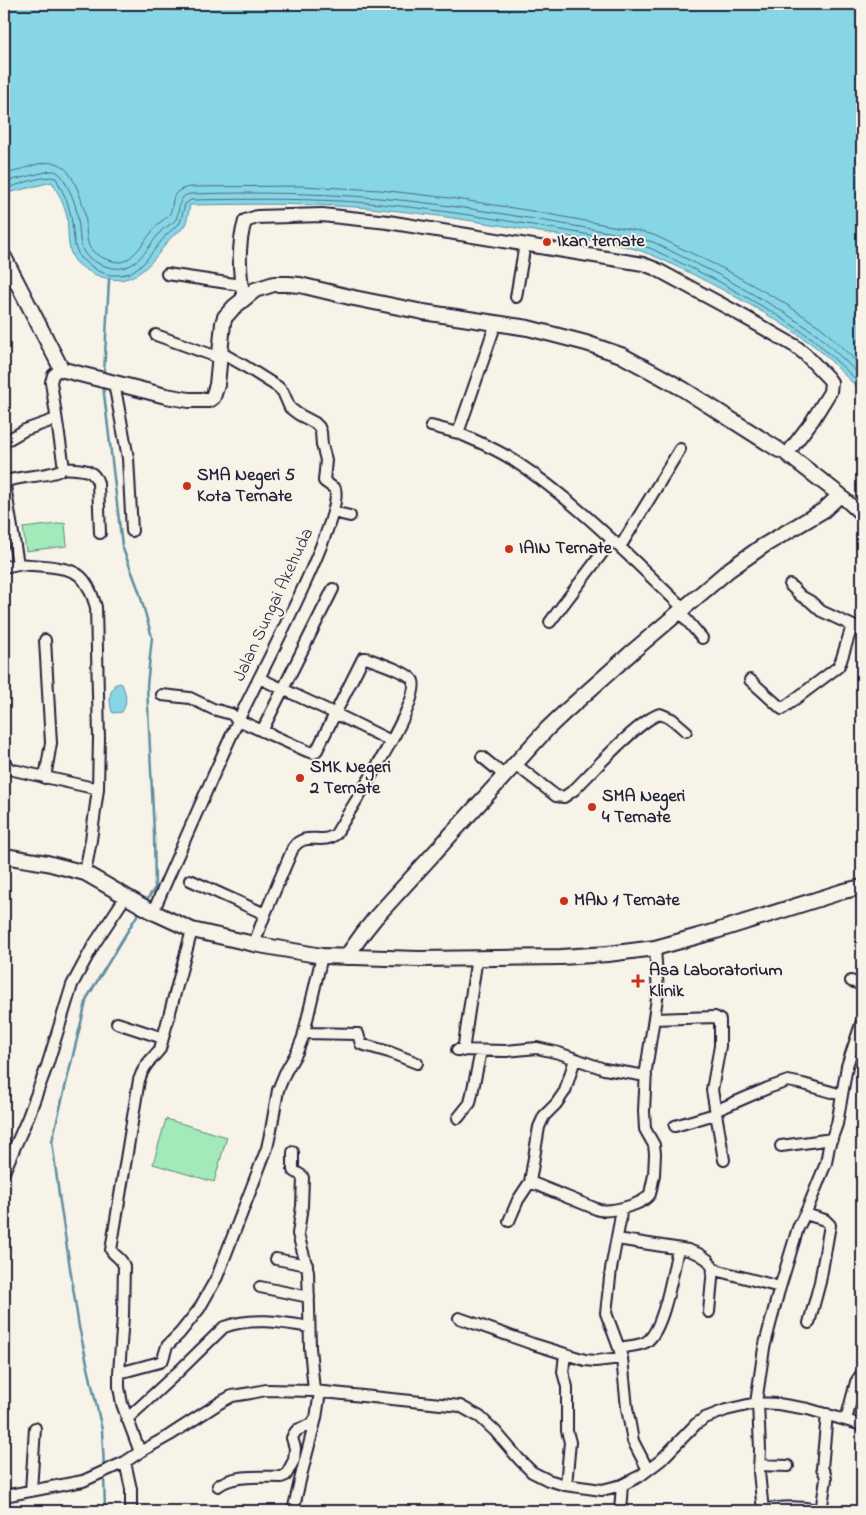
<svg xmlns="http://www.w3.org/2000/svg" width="866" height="1515" viewBox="0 0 866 1515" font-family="'Indie Flower',sans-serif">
	<rect width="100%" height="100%" fill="#f7f3e8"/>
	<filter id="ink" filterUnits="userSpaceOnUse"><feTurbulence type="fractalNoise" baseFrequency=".02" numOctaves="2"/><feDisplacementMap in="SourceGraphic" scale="10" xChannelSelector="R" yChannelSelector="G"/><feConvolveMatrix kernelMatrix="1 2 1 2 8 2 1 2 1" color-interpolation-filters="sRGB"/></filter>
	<g filter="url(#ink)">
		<path fill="#a2eab9" stroke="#62867a" d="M65 523 67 546 26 551 23 528Z
			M166 1119 227 1137 214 1182 153 1164Z"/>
		<path fill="#87d6e5" stroke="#5f8ea1" d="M4 4H862V391C843 376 829 356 809 342 773 316 733 295 694 275 669 263 650 252 623 246 542 233 462 217 380 209 317 203 253 204 190 205 188 213 188 224 181 230 177 233 173 235 169 240 151 263 136 288 102 277 94 275 82 268 76 262 66 251 69 231 67 217 64 204 58 193 52 182L4 194Z
			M120 683 122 684C126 693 128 703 122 712L114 713 112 712C110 704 108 693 114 687V685Z"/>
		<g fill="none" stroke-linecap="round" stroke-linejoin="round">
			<path stroke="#4a6a7f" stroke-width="1" d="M4 175C20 171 39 160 56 163 72 167 82 199 85 214 87 224 85 239 90 248 95 256 111 262 120 262 134 261 149 234 157 225 161 221 167 218 169 215 176 203 167 191 190 187L301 186 380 190 450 198 532 211 644 232 656 236 724 269 781 301 822 328 862 367
				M4 182 50 171C59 170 62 176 66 184 71 193 75 202 77 213 80 224 78 245 85 254 89 259 99 264 105 266 134 276 145 251 161 231 165 227 173 224 176 219 181 209 176 197 190 194 253 192 316 193 379 198 462 205 544 221 626 235L653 242 721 276 777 308 817 334 862 377
				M4 189C17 186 43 174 56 178L67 201 71 216 75 246 80 258 98 271 110 275H121L130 273 143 264 167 234 180 223 185 204 191 200C254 199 318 198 381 204 463 212 544 227 625 241L650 248 718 281 774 313 813 339 862 385"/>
			<path stroke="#5f8ea1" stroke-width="2.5" d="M104 374 109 280
				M103 385 122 546 139 591 152 637 147 686 154 834 155 888 145 902
				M104 1467 102 1430 79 1327 60 1202 52 1141 87 998 141 909
				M104 1475 105 1511"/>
			<g stroke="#22223b" stroke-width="14">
				<path id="minor" d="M167 274 241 285
					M516 297 525 244
					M496 323 458 433C477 441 496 449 513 460 576 501 629 556 683 608
					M156 335 220 358
					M61 368 53 375 51 382 64 468C52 477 23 475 7 481L5 486 18 564C34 566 68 565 80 576 89 584 93 597 96 607L99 738 98 789 91 840 85 873
					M114 383 128 458 132 531
					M431 426 458 433
					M4 442 25 430 56 419
					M64 468C79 470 93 467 98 483L100 533
					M333 512 350 516
					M620 547 680 449
					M4 567 18 564
					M790 585 801 596 810 601 821 611 862 630
					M679 611 702 638
					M550 622 612 540
					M45 640 51 743 45 778
					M259 678 334 713 391 741
					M750 680 782 709 838 667 841 661 852 626
					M162 695 190 698 213 709 231 714 238 720 307 751 314 753 317 750 363 658H366C374 661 411 673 413 681 422 702 349 810 336 834 321 846 306 830 293 848L265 914 254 944
					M262 731 333 589
					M482 757 505 776
					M4 761 9 769 98 789
					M515 764 556 796 564 797 574 790C591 773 640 719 660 714L672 719 686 731
					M190 880 265 914
					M153 912C181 848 209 784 238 721 254 685 345 518 335 489L324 481 326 460 322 445 321 432 319 427 315 423 298 414 290 408 283 392 278 387 243 365 220 352
					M851 981 862 985
					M654 1019 715 1017 720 1020V1046L712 1090 724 1160
					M117 1023 163 1038
					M304 1033 358 1034 361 1044 389 1052 417 1063
					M457 1050 506 1051 537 1048 559 1053 604 1069 646 1076
					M463 1051 477 957
					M575 1059 565 1091 556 1104 544 1116 539 1127 530 1182 599 1210C612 1212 643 1205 650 1194L654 1175 655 1154 654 1145 645 1129 644 1111 646 1070 658 992 655 948
					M715 1111 768 1088 788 1081 803 1084 842 1095
					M458 1118 470 1103 481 1051
					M675 1126 715 1114
					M781 1146 832 1139
					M293 1152V1170L302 1176 303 1178 302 1206 298 1234 308 1271 310 1347 314 1391
					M4 1172 28 1117 47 1066 72 985 93 946 126 896
					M621 1209 620 1221 611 1269 606 1313 619 1348 622 1358 627 1408 633 1441 648 1470
					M805 1214 825 1220 830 1225 820 1282 809 1323
					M509 1221 518 1200 530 1182
					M617 1239 688 1250 699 1254 708 1260 713 1268 719 1271 780 1287
					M276 1259 307 1265
					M260 1287 309 1297
					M709 1312 713 1268
					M459 1318 533 1344 585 1360 595 1361 622 1358
					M619 1348C627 1346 639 1346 646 1342 664 1331 673 1270 678 1249
					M565 1354 563 1372 567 1387V1431L570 1442 566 1485
					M119 1373 160 1362 163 1359 167 1346 180 1333 199 1309 217 1277 267 1148 271 1130 278 1090 285 1073 297 1052 303 1037 322 956
					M756 1403 764 1348 778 1294 798 1228 807 1210 826 1163 829 1146 837 1124 847 1066 862 1021
					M758 1403 760 1449 759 1472 763 1511
					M127 1419 179 1371 224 1327C252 1317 280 1322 309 1327
					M846 1420 856 1382 860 1376H862
					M140 1452 122 1404 119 1387V1373L123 1316 124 1266C121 1257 115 1257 111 1250L139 1080C145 1063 150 1062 160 1049L192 930
					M125 1462 131 1489V1511
					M759 1465 788 1466
					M218 1486C233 1474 264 1477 281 1477L286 1475 294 1460 295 1448 292 1438 294 1434 297 1430 312 1424 316 1418
					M31 1491 35 1428
					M4 1496 83 1481 125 1462 140 1452 170 1435 221 1402 232 1396 251 1393 266 1390 314 1391 460 1406 480 1417 495 1431 519 1459 532 1472 548 1480 565 1485 602 1490 622 1485 640 1476 661 1460 696 1424 705 1418 726 1410 756 1403 778 1404 808 1409 862 1425
					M763 1509C779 1508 805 1505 820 1511
					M293 1511 302 1472 316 1418 320 1392
					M620 1511 622 1485
					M821 1511 826 1479 825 1474 822 1468 827 1414"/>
			</g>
			<g stroke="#22223b" stroke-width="16">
				<path id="major" d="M244 299C239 273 237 247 245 221L257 217 322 215 388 222 643 264 656 269 732 310 795 346 805 354 828 378 831 382 830 392 812 421 787 454
					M840 495 862 515"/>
			</g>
			<g stroke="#22223b" stroke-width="18">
				<path id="highway" d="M4 257 61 368 64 370 166 396 189 400H209L213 397 217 385 223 323 225 317 234 307 255 290 274 284H288L300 285 354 298 423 312 528 328 586 343 621 355 660 376 683 389 779 450
					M4 856 47 863 85 873 153 912 192 930 254 944 322 956 419 959 561 957 608 954 655 948 713 932 844 891 862 887
					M346 957 364 932 376 917 547 729 566 711 632 652 730 569 763 546 824 510 840 495 787 454"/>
			</g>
			<use href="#minor" stroke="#f7f3e8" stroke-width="10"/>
			<use href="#major" stroke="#f7f3e8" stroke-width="12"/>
			<use href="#highway" stroke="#f7f3e8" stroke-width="14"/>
		</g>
	</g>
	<g fill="#c8321e" stroke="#f7f3e8" stroke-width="2">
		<circle cx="547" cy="242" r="5"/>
		<circle cx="187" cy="486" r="5"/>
		<circle cx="509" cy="549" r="5"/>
		<circle cx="300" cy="778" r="5"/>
		<circle cx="592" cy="807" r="5"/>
		<circle cx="564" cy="901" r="5"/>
		<path d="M635.5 973.5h5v5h5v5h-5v5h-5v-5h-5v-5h5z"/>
	</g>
	<g text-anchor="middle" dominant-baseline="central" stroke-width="4" stroke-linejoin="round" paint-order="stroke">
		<g font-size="18" font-weight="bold" fill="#22223b" stroke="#f7f3e8" text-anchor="start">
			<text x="557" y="242">Ikan ternate</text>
			<text x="197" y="476">SMA Negeri 5<tspan x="197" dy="21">Kota Ternate</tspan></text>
			<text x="519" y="549">IAIN Ternate</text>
			<text x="310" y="768">SMK Negeri<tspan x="310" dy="21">2 Ternate</tspan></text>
			<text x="602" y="797">SMA Negeri<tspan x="602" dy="21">4 Ternate</tspan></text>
			<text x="574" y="901">MAN 1 Ternate</text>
			<text x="649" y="971">Asa Laboratorium<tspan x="649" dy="21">Klinik</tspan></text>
		</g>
		<g font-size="18" fill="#22223b" stroke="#f7f3e8">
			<text transform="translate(274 605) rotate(-65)">Jalan Sungai Akehuda</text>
		</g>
	</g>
	<rect width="866" height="1515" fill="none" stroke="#f7f3e8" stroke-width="20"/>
	<rect x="10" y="10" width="846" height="1495" fill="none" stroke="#22223b" stroke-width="2" filter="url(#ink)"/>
</svg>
